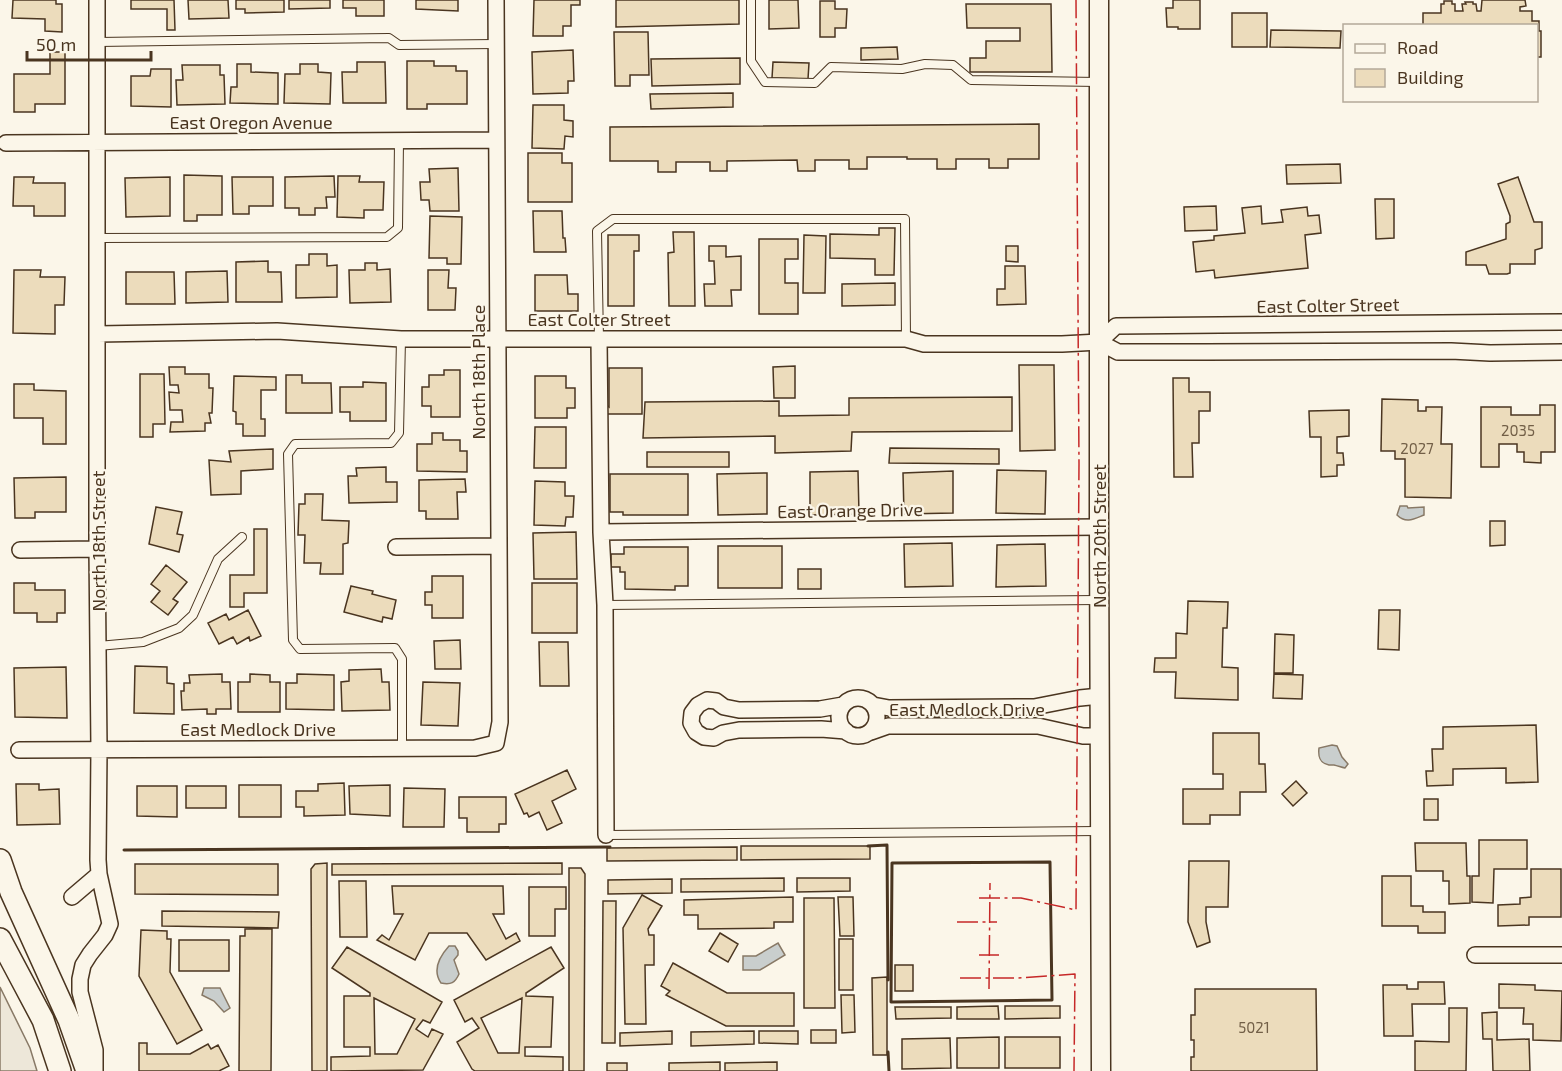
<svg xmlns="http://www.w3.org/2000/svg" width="1562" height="1071" viewBox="0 0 1562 1071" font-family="'Exo 2',sans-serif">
	<rect width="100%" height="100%" fill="#fbf6e9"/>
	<path fill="#ede7d9" stroke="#887966" stroke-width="1.5" d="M0 987 30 1048 37 1071H0Z"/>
	<path fill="#c9cecd" stroke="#887966" stroke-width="1.5" d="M1400 506H1407L1408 508 1424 507V515C1414 519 1406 524 1397 515Z
		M1332 745 1337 746 1342 757 1348 764 1345 768C1341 767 1338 766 1334 765 1332 765 1330 765 1329 765 1319 763 1318 756 1319 748Z
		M778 943 785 955 760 970H743V956H756Z
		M449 946H455L458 951V955L454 960 459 974C455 983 451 985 441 983 432 970 440 956 449 946Z
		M204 988H220L230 1008 224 1012 214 1001 202 995Z"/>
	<path fill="#ecdcbc" stroke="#4a3520" stroke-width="1.5" fill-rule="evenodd" d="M13 0H56V4H62V32L45 31V19L12 18Z
		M131 0H174L175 30H167V9H131Z
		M188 0H228L229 18 189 19Z
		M236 0H284V12L245 13V9H236Z
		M289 0H330V8L289 9Z
		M343 0H384V16H356V8H343Z
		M416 0H458V11L416 9Z
		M534 0H580V5H571V26H563V36H533Z
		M616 0H739V24L616 27Z
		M769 0H798L799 28 769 29Z
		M1173 0H1200V29H1178V27H1167L1166 8H1173Z
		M1482 0H1525L1526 6 1520 7V11H1532V21H1539V31H1541V57H1536V26H1423V13H1441V4H1444V1H1452V4H1455V11H1463L1462 4H1466L1465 2H1473V4H1476L1477 11H1481Z
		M820 1H835V9H847L846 28H835V37H820Z
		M966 4H1051L1052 72H970V58H986V41H1020V28H967Z
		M1232 13H1267V47H1232Z
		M1271 30 1341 31 1340 48 1270 47Z
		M614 32H648L649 75H630V86H615Z
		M897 47 898 59 861 60V48Z
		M573 50 574 81H568V93L533 94 532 52Z
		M50 52H65V104H35V112H14V74H50Z
		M740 58V84L652 86 651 59Z
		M407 61H434V66H456V71H467V104H427V109H407Z
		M357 62H385L386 103H343L342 72H357Z
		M773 62 809 63 808 79 772 78Z
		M237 64H251V72L278 73V104L230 103 231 87H237Z
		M300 64H318V72L331 73 330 104 284 103 285 74H300Z
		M182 65H220V75H224L225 104 177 105 176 80H183Z
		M151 69H171V107L131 106V76H150Z
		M733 93V107L651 109 650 94Z
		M533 105H564V120L573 121V137L565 136 564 149 532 148Z
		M1039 124V159H1008V168H989V159H956V169H937V159H907V157H867V169H849V160H815V171H798L797 160 727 161V171H710V162H676V172H658V161H610V127Z
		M528 153H562V163H572V202H528Z
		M1340 164 1341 183 1287 184 1286 165Z
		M458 168 459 211H430L429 200H421L420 182H430L429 169Z
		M184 175 222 176V215H197V221H184Z
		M334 176 335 197H326L327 208H315V215H299V208H285V177Z
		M338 176H360L359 182H384L383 210H364V218L337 217Z
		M14 177H34L33 183H65V216H34V206H13Z
		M170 177V216L126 217 125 178Z
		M232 177H273V206H249V214H233Z
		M1518 177 1534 222H1542V248L1535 250V264H1510V273L1507 274H1489L1486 265H1466V252L1506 239V224L1510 222V216L1498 184Z
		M1375 199H1394V238L1376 239Z
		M1216 206 1217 230 1185 231 1184 207Z
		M1261 206 1262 224 1283 222 1281 210 1307 207 1308 216 1319 215 1321 233 1305 235 1308 268 1215 278 1214 270 1196 272 1193 242 1214 240V236L1245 233 1242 208Z
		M533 211H562L563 238H565L566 252H534Z
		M430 216 462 217 461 264H447V258H429Z
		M879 228H895L894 275H875V259L830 258V234L879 235Z
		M673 232H694L695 306H669L668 253 674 252Z
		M608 235H639V251H634V306H608Z
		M804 235 826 236 825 293H803Z
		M759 239H798V259H785V283H798V314H759Z
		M709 246H726V257L741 256V290H731L732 306H705L704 284H715L714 261H709Z
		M1006 246H1018V262L1006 261Z
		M309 254H327V266L337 265V297L296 298V265H309Z
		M268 261V272H281L282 302H236V262Z
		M365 263H377V270L390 269 391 302 350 303 349 270H365Z
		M1005 266H1025L1026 304 997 305V289H1005Z
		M14 270H41L40 277H65L64 305H55V334L13 333Z
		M428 270H449L448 288H456L455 310H428Z
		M227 271 228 302 186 303V272Z
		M126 272H174L175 304H126Z
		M535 275H567L568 294H578V311H535Z
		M895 283V305L842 306V284Z
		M1019 365H1054L1055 450 1020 451Z
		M795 366V398H774L773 367Z
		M169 367H185V374H209V388H213L212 413H209L211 423H205V431L170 432 171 422H183L182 410H170L169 392 179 393 178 385H170Z
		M609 368H642V414H606V405L609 407Z
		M444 370H460V417H431V406H422V387H429V375H444Z
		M140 374H164L165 424H153V437H140Z
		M286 375H302V383H331L332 413H286Z
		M234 376 276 377V390H261V419H265V436H243V424H236V412L233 411Z
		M535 376H566V388H575V408H567V418H535Z
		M1173 378H1189V392H1210V411H1199V443H1192L1193 477H1174Z
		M363 382 386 383V421H350V412H340V387H363Z
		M14 384H34V390L66 391V444H43V418H14Z
		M1012 397V431L852 432 851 451 775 453V436L643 438 645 402 779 401V416L849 415V398Z
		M1382 399 1418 400V411H1426V407H1442L1441 444H1452L1451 498 1405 497V459H1395V451H1381Z
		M1540 405H1555V452H1541V463L1524 462V452H1517V444H1499V467H1481V407H1511V415H1540Z
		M1349 410V436L1337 437V453H1343L1344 465H1337V476L1321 477V437H1310L1309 411Z
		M535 427H566V468H534Z
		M432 433H443V440H460V451H467V472L417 471V444H432Z
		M890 448 999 449V464L889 463Z
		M273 449V469L241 471V494L211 495 209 460 231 462 229 451Z
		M647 452H729V467H647Z
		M386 467V482H397V502L349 503 348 476H357L356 468Z
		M997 470 1046 471 1045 514 996 513Z
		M858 471 859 514 810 515V472Z
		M953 471V513L904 514 903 473Z
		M767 473V514L718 515 717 474Z
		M610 474H688V515H623V512H610Z
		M66 477V512H35V518H15L14 478Z
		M465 479 466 492H457L458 519H426V511H419V480Z
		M535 481 565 482V496H574L573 517H566L565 526 534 525Z
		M305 494H323L322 520 349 521 348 543 343 544V574H320L321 563H304L305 535H298L299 504H305Z
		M156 507 182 512 177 534 183 535 179 552 149 544Z
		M1490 521H1505V545L1490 546Z
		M254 529H267V593H244V607H230V575H254Z
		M576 532 577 579H534L533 533Z
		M952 543 953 586 905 587 904 544Z
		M1045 544 1046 586 996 587 997 545Z
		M718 546H782V588H718Z
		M624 547H688V586H675V590L625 589V572H620V567H611V554H624Z
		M166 565 187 582 173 599 178 602 168 615 151 602 160 591 151 584Z
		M798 569H821V589H798Z
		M432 576H463V618H432V605H425V592H432Z
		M14 583H35V590H65V613H57V622H37V613H14Z
		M532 583H577V633H532Z
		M351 586 373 591 372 594 396 600 392 619 383 617 382 622 344 612Z
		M1188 601 1228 602 1227 628H1223L1222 667 1238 668V700L1175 698 1176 672H1154L1155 658H1176V633L1187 634Z
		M248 610 261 636 250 641 249 637 237 644 233 637 219 644 208 623 226 614 229 620Z
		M1379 610H1400L1399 650 1378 649Z
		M1275 634 1294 635 1293 673H1274Z
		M460 640 461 669H435L434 641Z
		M539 642H568L569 686H540Z
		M135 666 167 667V683L174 684V714L134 713Z
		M66 667 67 718 15 717 14 668Z
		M381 669 382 682H389L390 710 342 711 341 682 349 681V670Z
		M222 674V682H230L231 709H216V714H207V709L182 710 181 691H184V683H190L189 675Z
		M250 674 270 675V682H280V712H238V682H250Z
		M297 674 334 675V710L286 709V683H297Z
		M1274 674 1303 675 1302 699 1273 698Z
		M423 682 460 683 458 726 421 725Z
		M1536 725 1538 782 1506 783V768L1453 769V785L1427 786 1426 771H1433L1432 749H1443V727Z
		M1213 733H1259V764H1265L1266 792H1240V815H1210V824H1183V789H1223V774H1213Z
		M567 770 576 789 552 801 562 823 547 830 539 812 529 817 527 813 524 814 515 794Z
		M1296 781 1307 793 1293 806 1282 794Z
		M344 783 345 815 304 816V807H296V791H318V784Z
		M16 784H39V790L59 789 60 824 17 825Z
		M239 785H281V817H239Z
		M390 785V816L350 814 349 786Z
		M137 786H177V817L137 816Z
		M186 786H226V808H186Z
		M404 788 445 789 444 827H403Z
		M459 797H506V824H499V832H467V818H459Z
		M1424 799H1438V820H1424Z
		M1479 840H1527V869H1494L1493 903 1472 902V876H1479Z
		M1415 843H1466L1467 876H1470V903L1449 904V881H1443V871H1416Z
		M741 846H870V859L741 860Z
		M737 847V860L607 861V848Z
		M1189 861H1229L1228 907H1206V922L1210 942 1197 947 1188 922Z
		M327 863V1071H312L311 869 315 864Z
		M562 863V874L332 875V864Z
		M135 864H278V895L135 894Z
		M569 868H581L585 874 584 1071H569Z
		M1531 869H1561V917H1529V925L1498 926V905L1520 904V898L1531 897Z
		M1382 876H1411V906H1423V912H1445V933H1418V926H1382Z
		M784 878V891L681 892V879Z
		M797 878H850V891L797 892Z
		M672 879V893L608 894V880Z
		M339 881H366L367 937H340Z
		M392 886H503L504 914H493L506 939 516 933 520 941 486 960 467 933H429L415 960 377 940 382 935 389 940 403 914H394Z
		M529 887H566V909H555V936H529Z
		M642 895 662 906 648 929 649 935H654V965H645L646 1024H625L623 928Z
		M793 897V922H774V928L698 929V915H684V900Z
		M838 897H853L854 936H840Z
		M804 898H834L835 1008H804Z
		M603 901H616L615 1043H602Z
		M162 911 279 912 278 928 162 926Z
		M245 929H272L271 1071H239L240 936H245Z
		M141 930 167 931V939H171L170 972 202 1030 177 1044 139 976Z
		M720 933 738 944 728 962 709 951Z
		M839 939H853V990H839Z
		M179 940H229V971H179Z
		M347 947 442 1002 430 1023 423 1020 416 1029 428 1037 432 1029 443 1034 423 1070 331 1071V1057L370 1056V1047H344V996H370V993L332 968ZM374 998 415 1019 397 1054H375Z
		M551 947 564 968 526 993V996L553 997 551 1047H525V1056L563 1057V1071H475L472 1069 457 1042 479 1028 472 1018 465 1022 454 1000ZM522 998 519 1053H498L481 1018Z
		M673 963 727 993H794V1026H726L666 995 670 991 661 986Z
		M895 965H913V991H895Z
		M887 977V1055H873L872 978Z
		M1418 982H1444L1445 1004H1412L1413 1036H1384L1383 985H1407V989H1418Z
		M1499 984 1535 985V990L1562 991 1561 1041 1533 1040V1024H1523L1524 1008H1499Z
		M1195 989H1316L1317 1071H1191V1057H1194V1040H1191V1015H1195Z
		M841 995H854L855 1032 842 1033Z
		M998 1006 999 1019H957V1007Z
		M1005 1006H1060V1018L1005 1019Z
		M895 1007H951V1018L896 1019Z
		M1449 1008H1467L1466 1071H1415V1041L1449 1042Z
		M1497 1012V1040L1529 1039 1530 1071H1493L1492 1039H1483L1482 1013Z
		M811 1030H836V1043H811Z
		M672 1031V1044L620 1046V1033Z
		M754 1031V1044L691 1046V1032Z
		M759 1031H798V1044L759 1043Z
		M999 1037V1068H957V1038Z
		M1005 1037H1060V1068H1005Z
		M950 1038 951 1068 902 1069V1039Z
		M139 1043H147V1054H190L208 1044 211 1049 218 1045 229 1066 219 1071H139Z
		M720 1062V1071H669V1063Z
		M777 1062V1071H725V1063Z
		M607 1063H627V1071H607Z"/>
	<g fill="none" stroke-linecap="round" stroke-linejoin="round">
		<g stroke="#4a3520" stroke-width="10">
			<path id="service" d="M751 0V61L765 82 815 83 831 67 902 69 925 64 953 65 971 80 1098 82
				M98 42 389 38 399 45 496 44
				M98 238 387 237 398 228 399 141
				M401 339 399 433 391 443 295 444 288 454 293 640 300 649 395 648 402 659V749
				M599 339 597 231 613 219H905L906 339
				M605 605 1098 600
				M98 646 143 642 179 628 193 615 218 559 242 537
				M606 835 1099 831"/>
		</g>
		<g stroke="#4a3520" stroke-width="18">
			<path id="minor" d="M6 143 496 140
				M98 334 277 331 401 339H906L924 344H1062L1099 342 1118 352H1206L1451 351 1490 353 1562 352
				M599 339 601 532 605 605 606 835
				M1099 342 1116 326 1562 322
				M601 532 1099 527
				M396 547 498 546
				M20 550 97 549
				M839 717a19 19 0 1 1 38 0a19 19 0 1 1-38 0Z
				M843 705 820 709 739 710 724 707 716 701 707 700 698 705 692 713 691 723 696 732 704 737 714 738 723 733 739 730 821 729 846 731
				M873 705 889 708 1034 707 1080 698 1100 696
				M871 732 888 726H1038L1083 736H1099
				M19 750 475 748 496 743 500 722 496 0
				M72 897 99 874
				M1475 955H1562
				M95 1071V1050L80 992V979L83 965 90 954 105 935 110 924 99 874 98 860 99 749 97 549V0"/>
		</g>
		<g stroke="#4a3520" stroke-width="21">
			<path id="tertiary" d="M1099 0V527L1101 1071"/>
		</g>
		<g stroke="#4a3520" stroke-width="24">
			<path id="secondary" d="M0 860 11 892 69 1020 87 1071
				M0 939 43 1020 60 1071"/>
		</g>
		<use href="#service" stroke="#fbf6e9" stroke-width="8"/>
		<use href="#minor" stroke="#fbf6e9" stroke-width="15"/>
		<use href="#tertiary" stroke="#fbf6e9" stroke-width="18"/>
		<use href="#secondary" stroke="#fbf6e9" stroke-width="21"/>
		<path stroke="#4a3520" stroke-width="3" d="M868 846 887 845 888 980
			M124 850 610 847
			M1050 862 1052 1000 891 1002 892 863Z
			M888 1052 889 1071"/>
		<path stroke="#c62828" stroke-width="1.5" stroke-dasharray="21 4.5 3 4.5" stroke-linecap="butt" d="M979 898H1021L1076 910 1079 464 1076 0
			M957 922H997
			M979 955H999
			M960 978H1018L1075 974 1074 1071
			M989 989 990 883"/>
	</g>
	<g text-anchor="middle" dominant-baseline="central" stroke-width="4.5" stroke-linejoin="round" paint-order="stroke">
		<g font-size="15" fill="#725f47">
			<text x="1518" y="430">2035</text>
			<text x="1417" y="448">2027</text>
			<text x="1254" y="1027">5021</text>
		</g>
		<g font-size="18" fill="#4a3520" stroke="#fbf6e9">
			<text x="251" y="122">East Oregon Avenue</text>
			<text transform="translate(1328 305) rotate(-1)">East Colter Street</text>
			<text x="599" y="319">East Colter Street</text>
			<text transform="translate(478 372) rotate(-90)">North 18th Place</text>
			<text transform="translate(850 510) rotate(-1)">East Orange Drive</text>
			<text transform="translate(1099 536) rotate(-90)">North 20th Street</text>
			<text transform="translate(98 541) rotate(-90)">North 18th Street</text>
			<text x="967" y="709">East Medlock Drive</text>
			<text x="258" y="729">East Medlock Drive</text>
		</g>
	</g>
	<rect x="1343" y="24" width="195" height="78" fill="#fbf6e9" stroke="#b4a999" stroke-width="1.5"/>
	<rect x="1355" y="44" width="30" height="9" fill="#fbf6e9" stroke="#b4a999" stroke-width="1.5"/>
	<text x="1397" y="54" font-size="18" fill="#4a3520">Road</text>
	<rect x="1355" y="69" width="30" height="18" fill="#ecdcbc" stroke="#b4a999" stroke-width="1.5"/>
	<text x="1397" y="84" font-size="18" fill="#4a3520">Building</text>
	<path d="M27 51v9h124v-9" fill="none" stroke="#4a3520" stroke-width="3"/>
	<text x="36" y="51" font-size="18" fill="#4a3520" stroke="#fbf6e9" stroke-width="4.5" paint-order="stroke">50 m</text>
</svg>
